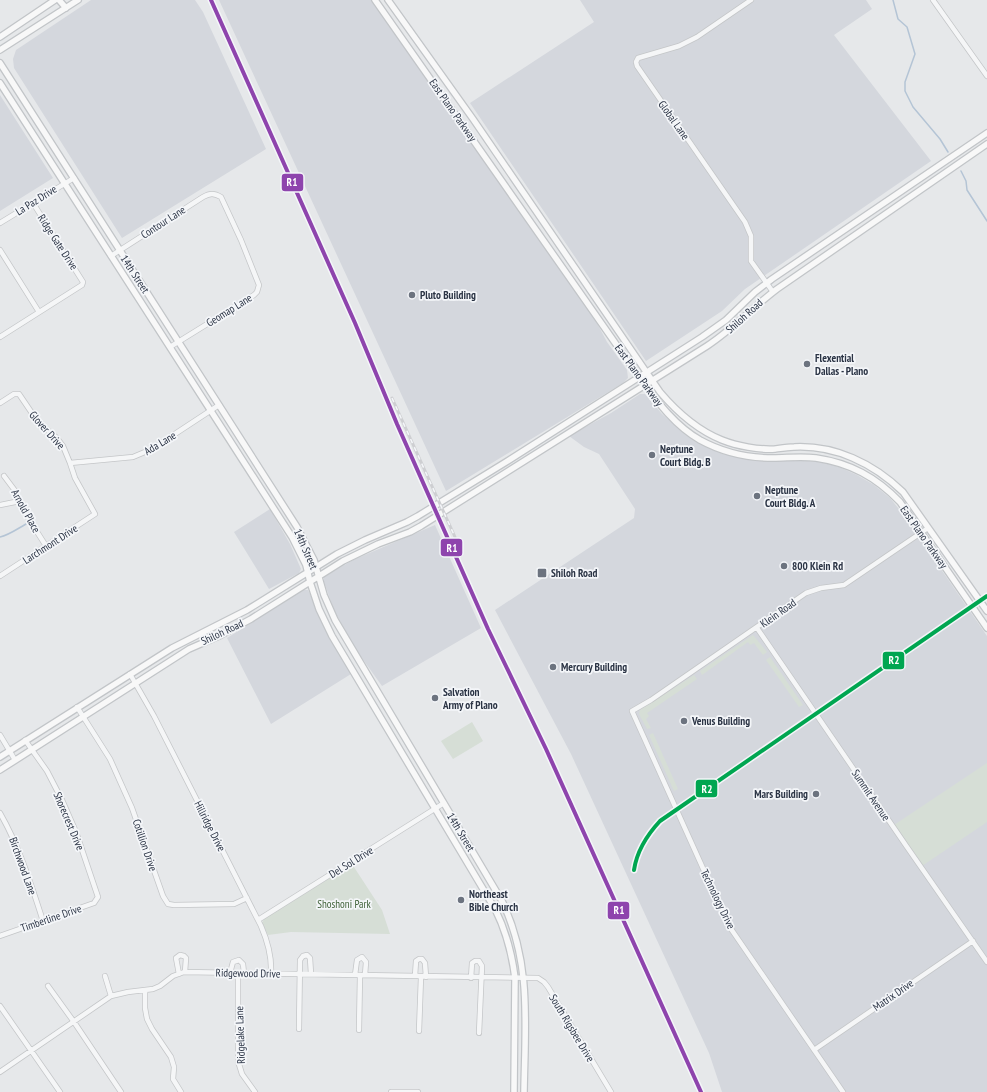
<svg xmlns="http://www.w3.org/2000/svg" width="987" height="1092" viewBox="0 0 987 1092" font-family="'PT Sans Narrow',sans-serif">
	<rect width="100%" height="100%" fill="#e6e8ea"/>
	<path fill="#d4d7dd" d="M91 0H195L203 12 266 149 122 238 14 68 13 59 16 50Z
		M219 0H372L597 323 607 342 627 370 628 378 623 383 446 491Z
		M580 0H866L872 9 834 35 931 161 745 289 722 311 646 361 470 103 594 22Z
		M0 95 53 178 0 211Z
		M640 394H645L662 414 689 437 701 444 723 454 758 461 800 460 825 463 839 467 857 475 874 485 890 498 903 514 987 636V1092H722L709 1053 571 754 495 610 634 518 635 509 599 454 584 447 569 436 611 413Z
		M270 509 290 544 301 569 299 573 269 589 234 532Z
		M435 525 481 628 382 686 359 654 347 634 334 610 324 582V577L353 560Z
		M303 590H308L310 594 326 630 351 674 271 724 227 638Z"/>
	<path fill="#d6ded6" d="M753 635 767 652 763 655 754 643 750 645 748 642 702 675 700 671Z
		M770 657 803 705 799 707 766 660Z
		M694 675 697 679 647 713 649 716 646 719 651 728 647 729 639 714 640 710Z
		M472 722 483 741 453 759 441 741Z
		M653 733 678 789 674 791 649 735Z
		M987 763V822L922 866 894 825Z
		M352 864 382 910 390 934 291 932 268 935 262 923 264 919Z"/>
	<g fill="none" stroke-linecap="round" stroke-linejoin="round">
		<path stroke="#b4c4d5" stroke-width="1.5" d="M893 0 898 19 907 27 915 54 905 82V91L913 107 940 139 948 152
			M961 171 966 181 967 190 987 221
			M0 537C9 535 17 529 26 524"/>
		<g stroke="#c4c6c8" stroke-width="6">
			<path id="minor" d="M751 0 697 37 679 46 638 58 636 62 637 66 745 222 751 236V261L773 292
				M933 0 987 76
				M0 223 74 178
				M0 250 39 312
				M111 256 203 197C210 193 214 193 221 197L241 240 259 285 257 292 254 295 170 347
				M0 337 82 285 83 282 33 203
				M0 403 14 394H19L38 422 57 438 63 446 70 463 75 478 95 514 0 576
				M70 463 133 457 152 449 219 405
				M4 476 16 492 27 516 46 546
				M0 505 20 501
				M757 628 907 847 987 962
				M130 674 154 716 261 926C268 942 272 956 271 974
				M77 707 110 759 132 808 163 896 168 904 174 905 234 904 247 898
				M0 735 15 760
				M0 813C19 846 31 884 43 921
				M258 920 444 803
				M0 936 94 903 98 897 76 832 62 800 47 771 25 740
				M230 973 233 962 239 960 243 964 244 973
				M238 973V1061L242 1074 255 1092
				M179 974 176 958 180 955 184 956 186 958 185 972
				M355 975 357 960 362 957 366 962 365 975
				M105 976 111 996
				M415 976 416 961 419 959H422L425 963 426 977
				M471 978 472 963 475 961H479L482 966 479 1033
				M48 986 74 1022 121 1092
				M145 990V1008L147 1019 152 1029 171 1057 174 1067 173 1079 181 1092
				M0 1006 60 1092
				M299 1029 300 960 303 956 307 955 310 958 311 974
				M359 1030 360 975
				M419 1031 421 977
				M814 1050 973 941
				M0 1072 111 996 128 992 153 989 160 986 173 976 184 972 538 978 544 982 548 987 611 1092
				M391 1092H418
				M843 1092 729 926 632 711 651 700 806 593 821 588 844 585 928 528"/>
		</g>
		<g stroke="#c2c5c8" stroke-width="8">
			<path id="major" d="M59 0 66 8
				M375 0 639 377C657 401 674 425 700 440 722 452 748 458 773 458 787 458 801 456 816 458 850 463 876 477 900 502L987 628
				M388 0 473 119 660 392C677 412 697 430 722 440 737 446 759 450 775 449 782 448 788 447 794 447 835 445 873 463 903 492L987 611
				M0 37 55 0
				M0 50 78 0
				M0 63 297 527 314 560 324 595 335 620 502 901C532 963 525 1025 524 1092
				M0 83 292 537 306 565 310 582 319 609 332 636 495 909C506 931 512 954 515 978L514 1092
				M0 757 172 648 247 610 337 554 365 540 407 522 418 516 506 462 702 337 726 320 755 292 772 279 987 133
				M0 770 189 649 221 635 251 619 343 561 378 544 410 532 421 526 707 346C733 329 753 307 777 289L987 144"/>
		</g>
		<use href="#minor" stroke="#f5f6f7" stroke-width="4.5"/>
		<use href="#major" stroke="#f8f8f8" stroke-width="5.5"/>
		<g stroke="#cecfd2" stroke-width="3">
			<path id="rail" d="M211 0 355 323 397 424 473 595
				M392 398 455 537
				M634 870C637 850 647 835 660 821L987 596"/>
		</g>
		<use href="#rail" stroke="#f4f6f9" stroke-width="1.5" stroke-dasharray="4.5" stroke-linecap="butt"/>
		<g stroke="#f4f6f9" stroke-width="7">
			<path id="rail-1" d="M211 0 355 323 397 424 488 629 546 749 701 1092"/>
		</g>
		<g stroke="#f4f6f9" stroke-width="7">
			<path id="rail-2" d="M634 870C637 850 647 835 660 821L987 596"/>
		</g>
		<use href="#rail-1" stroke="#8e44ad" stroke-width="4"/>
		<use href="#rail-2" stroke="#00a651" stroke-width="4"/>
	</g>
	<g fill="#6c737f" stroke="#f4f6f9" stroke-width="1.5">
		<circle cx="412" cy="295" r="4"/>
		<circle cx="807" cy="364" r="4"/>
		<circle cx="652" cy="455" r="4"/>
		<circle cx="757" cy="496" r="4"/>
		<circle cx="784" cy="566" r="4"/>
		<rect x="537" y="568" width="10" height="10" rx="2"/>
		<circle cx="553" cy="667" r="4"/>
		<circle cx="435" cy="698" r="4"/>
		<circle cx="684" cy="721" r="4"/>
		<circle cx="816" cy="794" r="4"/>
		<circle cx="461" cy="900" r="4"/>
	</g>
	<g text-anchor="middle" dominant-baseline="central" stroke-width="3.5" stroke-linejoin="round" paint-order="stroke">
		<g font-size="11" fill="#2b3445" stroke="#f4f6f9">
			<text transform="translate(453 110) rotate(55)">East Plano Parkway</text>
			<text transform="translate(674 120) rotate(55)">Global Lane</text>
			<text transform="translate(36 200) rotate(-32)">La Paz Drive</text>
			<text transform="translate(163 222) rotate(-33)">Contour Lane</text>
			<text transform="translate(58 242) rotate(57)">Ridge Gate Drive</text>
			<text transform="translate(135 274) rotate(57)">14th Street</text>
			<text transform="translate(229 310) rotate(-32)">Geomap Lane</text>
			<text transform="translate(744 316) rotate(-42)">Shiloh Road</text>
			<text transform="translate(639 375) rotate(54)">East Plano Parkway</text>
			<text transform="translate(47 430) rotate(48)">Glover Drive</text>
			<text transform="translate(160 443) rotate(-31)">Ada Lane</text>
			<text transform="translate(26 511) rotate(61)">Arnold Place</text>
			<text transform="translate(924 537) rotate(55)">East Plano Parkway</text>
			<text transform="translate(50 544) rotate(-33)">Larchmont Drive</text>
			<text transform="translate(306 549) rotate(66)">14th Street</text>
			<text transform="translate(778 613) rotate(-35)">Klein Road</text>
			<text transform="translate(222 632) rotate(-25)">Shiloh Road</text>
			<text transform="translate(871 795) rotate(56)">Summit Avenue</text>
			<text transform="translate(69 821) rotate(67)">Shorecrest Drive</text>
			<text transform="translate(210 826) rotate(63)">Hillridge Drive</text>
			<text transform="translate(461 832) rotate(59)">14th Street</text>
			<text transform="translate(145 845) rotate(71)">Cotillion Drive</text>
			<text transform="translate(351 862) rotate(-32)">Del Sol Drive</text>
			<text transform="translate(23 866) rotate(70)">Birchwood Lane</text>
			<text transform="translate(718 899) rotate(64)">Technology Drive</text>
			<text transform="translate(51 918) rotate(-19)">Timberline Drive</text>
			<text transform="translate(248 973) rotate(1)">Ridgewood Drive</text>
			<text transform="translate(893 995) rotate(-35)">Matrix Drive</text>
			<text transform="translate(572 1028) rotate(59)">South Rigsbee Drive</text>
			<text transform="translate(240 1035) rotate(-92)">Ridgelake Lane</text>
		</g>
		<g font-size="11" font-weight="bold" fill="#2b3445" stroke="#f4f6f9" text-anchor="start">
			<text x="420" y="295">Pluto Building</text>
			<text x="815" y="358">Flexential<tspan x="815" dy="13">Dallas - Plano</tspan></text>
			<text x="660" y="449">Neptune<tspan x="660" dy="13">Court Bldg. B</tspan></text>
			<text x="765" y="490">Neptune<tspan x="765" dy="13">Court Bldg. A</tspan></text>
			<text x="792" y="566">800 Klein Rd</text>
			<text x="551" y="573">Shiloh Road</text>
			<text x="561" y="667">Mercury Building</text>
			<text x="443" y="692">Salvation<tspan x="443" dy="13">Army of Plano</tspan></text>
			<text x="692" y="721">Venus Building</text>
			<text x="808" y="794" text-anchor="end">Mars Building</text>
			<text x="469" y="894">Northeast<tspan x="469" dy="13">Bible Church</tspan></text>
		</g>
		<g font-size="11" fill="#3f6138" stroke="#f4f6f9">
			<text x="344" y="904">Shoshoni Park</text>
		</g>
	</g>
	<g stroke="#f4f6f9" stroke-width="1.5">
		<rect x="281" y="173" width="23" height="19" rx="4" fill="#8e44ad"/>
		<rect x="440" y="538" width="23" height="19" rx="4" fill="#8e44ad"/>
		<rect x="882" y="651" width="23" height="19" rx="4" fill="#00a651"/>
		<rect x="695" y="779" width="23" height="19" rx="4" fill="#00a651"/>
		<rect x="607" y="901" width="23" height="19" rx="4" fill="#8e44ad"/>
	</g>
	<g font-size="11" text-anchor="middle" font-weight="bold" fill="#fff">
		<text x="292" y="186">R1</text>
		<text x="452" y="552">R1</text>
		<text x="894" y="664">R2</text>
		<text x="707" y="793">R2</text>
		<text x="619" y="914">R1</text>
	</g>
</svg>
